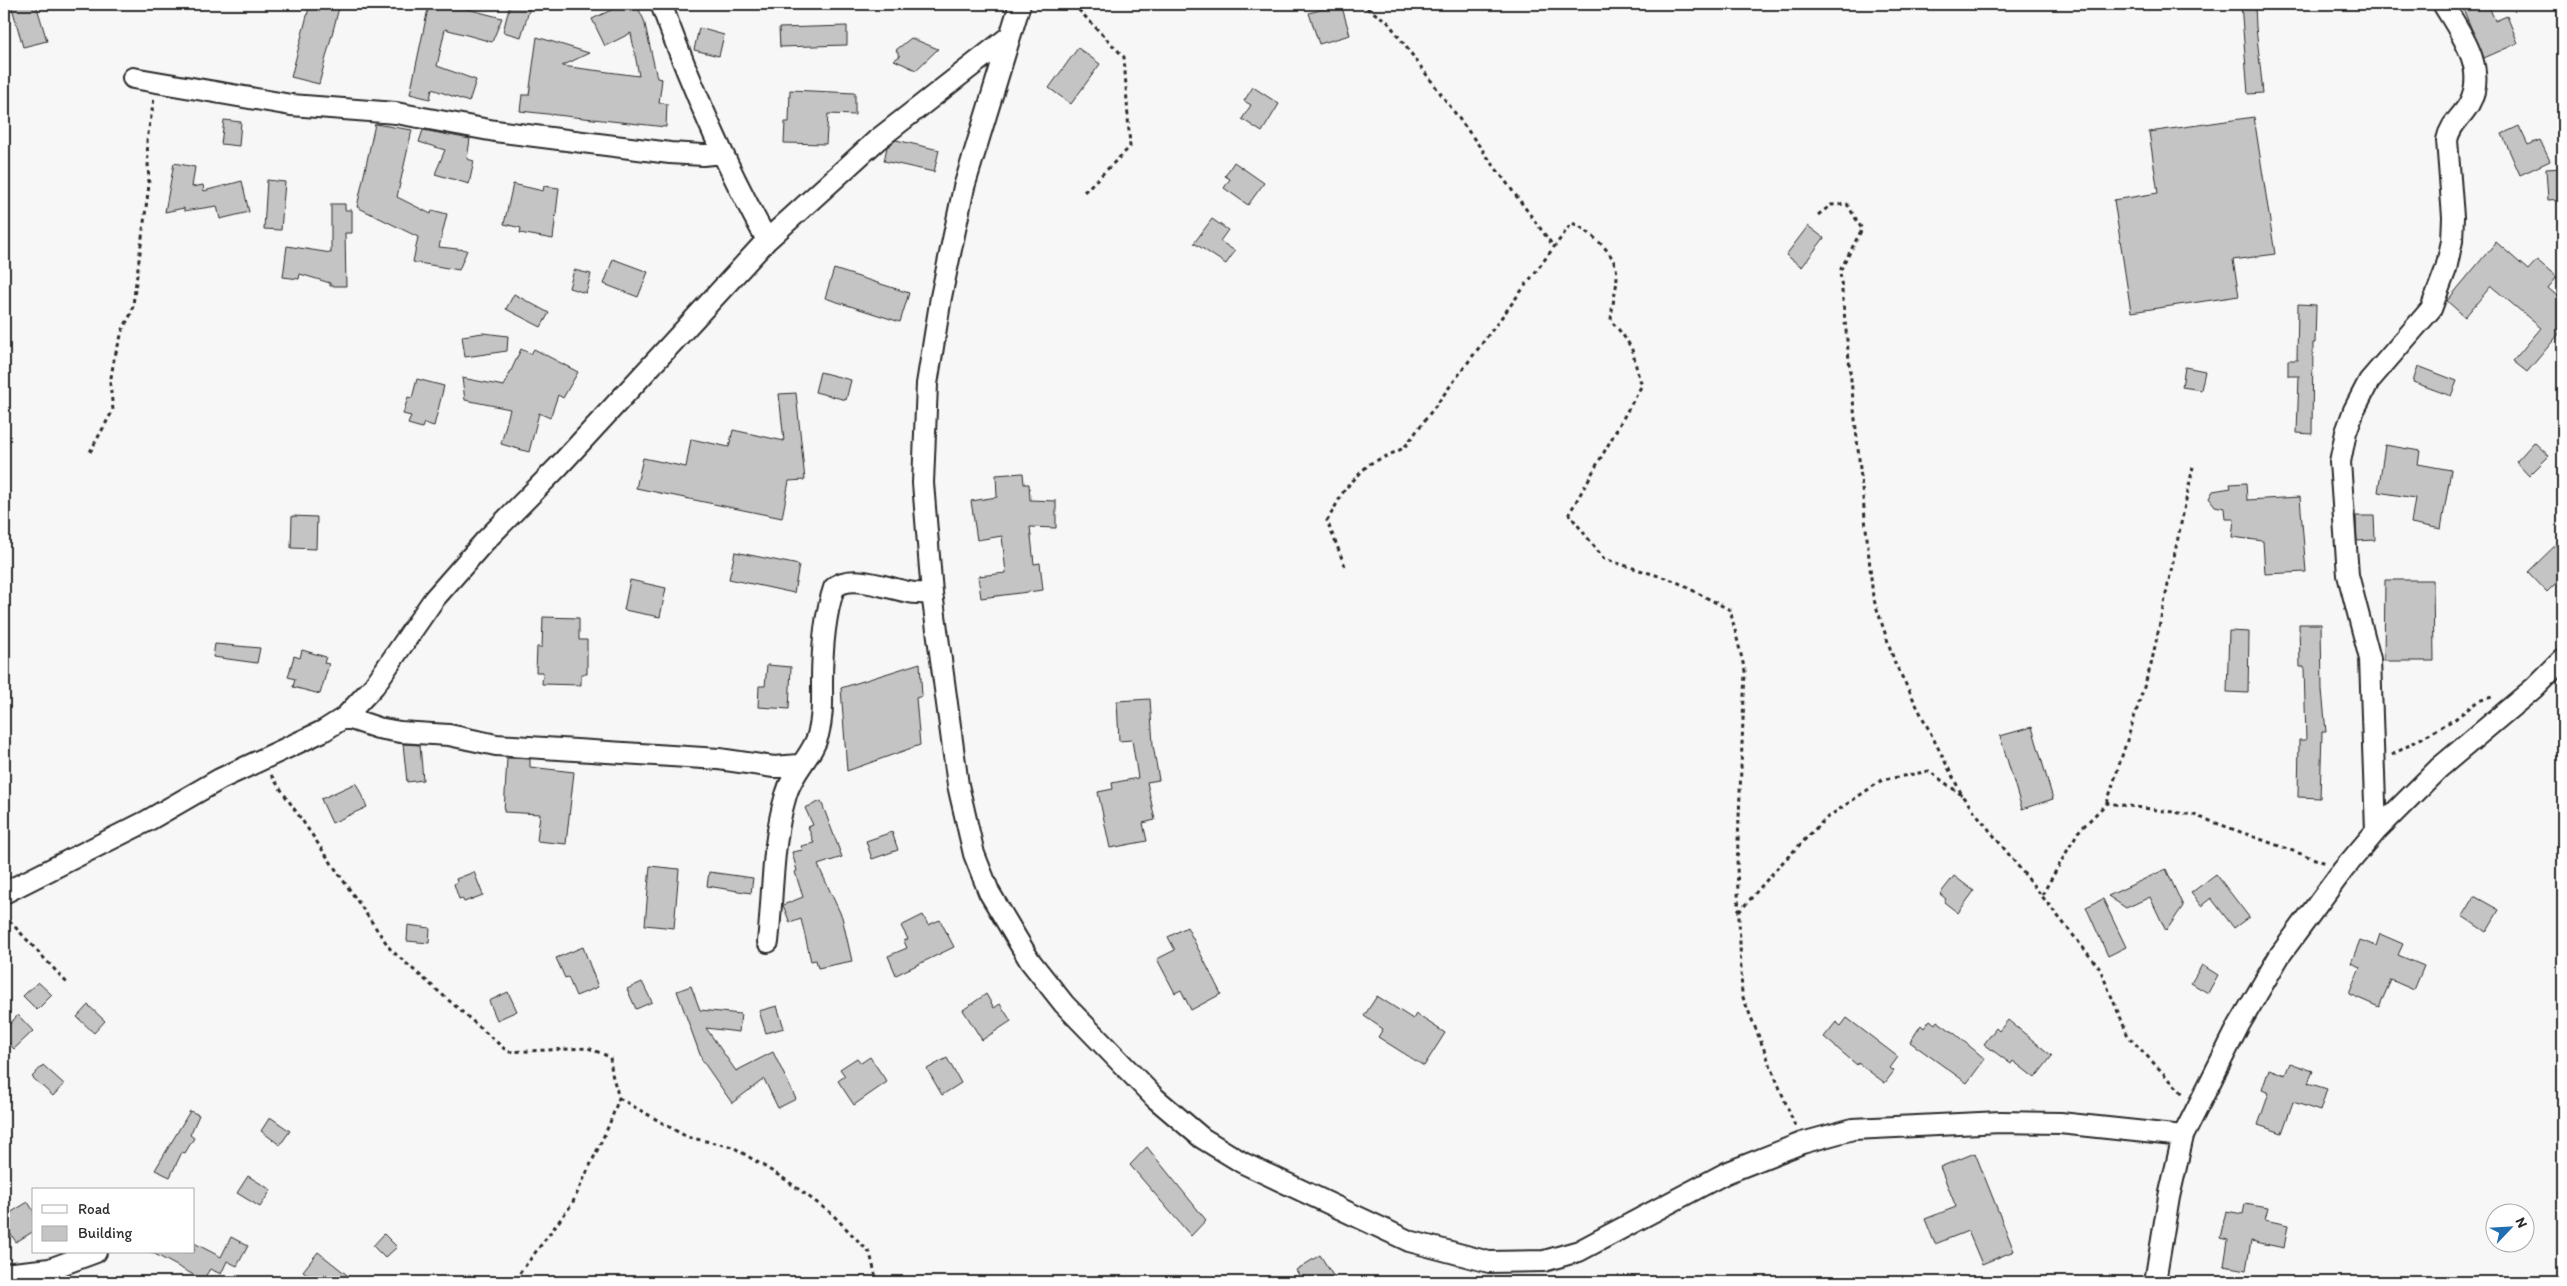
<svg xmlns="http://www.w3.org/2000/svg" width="2567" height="1286" viewBox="0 0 2567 1286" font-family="Itim,sans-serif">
	<rect width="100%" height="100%" fill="#f7f7f7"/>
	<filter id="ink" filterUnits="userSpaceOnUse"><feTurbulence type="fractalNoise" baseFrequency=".02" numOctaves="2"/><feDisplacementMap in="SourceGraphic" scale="10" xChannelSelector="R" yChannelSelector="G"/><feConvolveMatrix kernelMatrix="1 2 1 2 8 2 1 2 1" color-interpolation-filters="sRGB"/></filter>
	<g filter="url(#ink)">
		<path fill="#c4c4c4" stroke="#2b2b2b" d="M11 4H36L47 41 23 47Z
			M310 4H340L319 84 291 77Z
			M429 4H448L502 18 492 42 445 29 437 66 476 80 469 102 432 89 430 99 410 94Z
			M510 4H531L521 37 503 32Z
			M624 4H636L644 20 657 78 662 79 659 103 667 104 666 127 520 111 522 95H529L537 37 589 53 562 66 639 76 631 33 605 46 592 19Z
			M1341 4 1350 35 1319 44 1309 13Z
			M2241 4H2255L2256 27 2263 93 2248 94Z
			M2461 4H2488L2495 21 2507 16 2518 43 2484 58Z
			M847 26V45L780 47 779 28Z
			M699 28 724 35 719 56 694 50Z
			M911 38 938 49 916 70 894 60 900 56 896 50Z
			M1078 48 1100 64 1071 104 1049 88Z
			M1253 87 1279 104 1262 132 1242 119 1251 105 1244 101Z
			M790 90 855 93V115L828 114 826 144 784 143 785 122H789Z
			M2254 117 2275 254 2233 260 2239 296 2131 312 2114 200 2158 193 2149 132Z
			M224 120 241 122 239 146 221 144Z
			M375 124 412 130 397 197 431 214 432 210 447 214 439 247 467 250 459 270 413 262 418 237 357 207Z
			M2519 126 2528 145 2540 140 2550 161 2520 175 2502 134Z
			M423 130 470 139 467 159 474 161 469 184 435 174 445 150 419 142Z
			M896 140 939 150 934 172 884 161 887 147Z
			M1234 162 1264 183 1248 205 1224 188 1230 179 1225 176Z
			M174 163 195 167 192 187 203 185 204 191 242 181 249 212 220 219 217 206 184 211V208L165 212Z
			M2562 168 2563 199 2548 200 2546 169Z
			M267 180 285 182 281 230 264 229Z
			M513 184 543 191 544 186 559 188 553 239 520 233 521 228 504 224Z
			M331 204H345V210H352V233H345L346 286H330V283L300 274 299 279 283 277 287 246 331 253Z
			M1212 219 1228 230 1220 241 1235 251 1226 264 1194 243Z
			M1808 226 1824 238 1802 267 1786 255Z
			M2496 242 2528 270 2537 260 2557 277 2548 288 2563 301V329L2527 372 2513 361 2541 328 2491 286 2465 317 2447 301Z
			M613 259 648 272 638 297 604 284Z
			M834 269 909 293 900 322 825 298Z
			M574 270 591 274 586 293 569 288Z
			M514 294 549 313 541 327 506 309Z
			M2298 304 2316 305 2315 343H2313L2312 434 2297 433 2299 376H2288V360H2297Z
			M483 333 508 336 507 351 465 357 462 336Z
			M521 349 531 354 534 349 578 372 563 398 558 395 550 418 539 413 529 452 501 444 510 409 465 400 462 378 504 386Z
			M2418 366 2457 381 2451 396 2413 382Z
			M2185 367 2205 371 2201 390 2182 387Z
			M820 372 851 380 846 400 815 392Z
			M417 379 444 386 434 426 424 423 422 428 408 424 411 416 403 414 408 397 412 398Z
			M796 393 805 480 789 481 782 518 636 488 643 458 686 467 691 439 729 447 733 430 784 441 779 394Z
			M2534 442 2549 456 2529 476 2516 462Z
			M2385 445 2420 451 2418 464 2451 470 2441 529 2411 523 2415 498 2378 492Z
			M1023 473 1024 484H1029L1030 500 1056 501V528L1030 527 1034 564 1040 563 1043 590 981 598 978 576 1006 573 1002 536 977 540 971 501 997 497 996 475Z
			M2246 483 2247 500 2300 497 2306 572 2265 574 2263 541 2232 537 2234 519H2225L2224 508 2215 506 2209 498 2213 491 2231 488 2230 484Z
			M292 516 317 517 316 549 291 548Z
			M2356 516H2374L2375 540 2357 541Z
			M2563 538V576L2547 592 2528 572Z
			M735 552 799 565 794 593 729 579Z
			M630 580 666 588 660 617 624 610Z
			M2385 580H2433L2434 661H2384Z
			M543 617 579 618V640H587V674H581V685L542 684 543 672H536L537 647H542Z
			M2299 624H2321L2322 690 2326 732H2322L2320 798 2298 797 2299 740H2306L2304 667H2300Z
			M2229 631 2249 632 2248 693 2227 692Z
			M215 644 260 648 257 663 213 657Z
			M302 650 326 657 324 663 329 664 320 694 293 687 295 679 288 677 294 656 300 658Z
			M920 663 922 696 916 698 920 745 847 771 841 688Z
			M767 665 791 667 789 709 758 707 759 686H765Z
			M1150 699 1153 745 1159 780 1147 782 1155 820 1143 823 1147 841 1110 848 1098 792 1113 789 1112 783 1138 778 1132 740 1119 741 1117 701Z
			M2032 727 2053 799 2022 809 2000 736Z
			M403 744 420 745 423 780 407 782Z
			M507 758 530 759V767L574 772 566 844 537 841 540 814 504 812Z
			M356 783 367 807 332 823 321 799Z
			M821 801 842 857 818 865 842 917 852 961 818 968 816 960 811 961 801 919 790 923 783 905 803 897 795 872 797 871 792 852 803 850 801 846 814 843 808 827 813 825 805 808Z
			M892 832 898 850 872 859 866 841Z
			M650 866 679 869 674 928 645 925Z
			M2166 869 2183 906 2166 931 2150 897 2126 908 2108 896Z
			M474 872 483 895 464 902 462 898 459 899 454 884 457 882 456 879Z
			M709 872 753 878 751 893 707 886Z
			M2216 874 2249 917 2234 928 2211 898 2201 906 2191 893Z
			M1954 876 1974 891 1958 913 1944 902 1946 899 1940 894Z
			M2474 896 2499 910 2486 932 2462 916Z
			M2103 899 2126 947 2108 956 2086 907Z
			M923 915 928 925 940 920 954 947 896 975 888 956 907 948 904 941 908 939 901 926Z
			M408 925 430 928 429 943 407 941Z
			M1187 927 1221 994 1191 1010 1181 990 1175 993 1157 959 1175 950 1168 937Z
			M2380 934 2403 944 2398 955 2424 966 2414 990 2391 980 2379 1007 2349 994 2360 967 2351 963 2360 940 2376 946Z
			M583 947 598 987 576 996 568 977 565 978 556 958Z
			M2202 965 2218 975 2208 993 2191 983Z
			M38 982 52 995 37 1010 23 996Z
			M642 982 652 1002 636 1009 627 989Z
			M691 986 700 1010 741 1014 739 1032 706 1028 736 1071 773 1052 796 1099 778 1108 764 1079 732 1103 702 1060 677 991Z
			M508 992 517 1011 497 1020 489 1001Z
			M986 994 994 1008 1000 1004 1011 1021 982 1040 963 1010Z
			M1377 996 1413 1019 1416 1014 1445 1033 1424 1066 1378 1037 1383 1029 1364 1016Z
			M88 1005 105 1021 94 1033 77 1017Z
			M777 1006 784 1028 766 1033 759 1011Z
			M18 1015 33 1031 14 1049 4 1038V1030Z
			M1847 1018 1898 1057 1890 1068 1894 1071 1885 1083 1858 1063 1857 1065 1824 1037 1836 1022 1841 1026Z
			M1930 1020 1935 1024 1937 1021 1954 1033 1985 1059 1967 1083 1910 1042 1921 1025 1924 1028Z
			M2008 1020 2052 1056 2035 1078 2013 1061 2011 1064 1984 1044 1996 1028 1999 1031Z
			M870 1057 887 1082 854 1105 838 1081 845 1076 840 1069 857 1058 861 1063Z
			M947 1058 961 1083 942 1095 927 1069Z
			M2290 1063 2313 1071 2308 1083 2327 1089 2320 1111 2293 1102 2282 1133 2258 1125 2269 1093 2262 1090 2269 1069 2285 1075Z
			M43 1065 64 1084 53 1096 32 1077Z
			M190 1111 199 1115 190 1135 194 1138 185 1153 182 1152 170 1177 155 1170Z
			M270 1117 290 1131 280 1145 261 1131Z
			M1147 1147 1206 1220 1191 1236 1130 1165Z
			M1975 1153 2014 1251 1982 1264 1968 1231 1935 1244 1925 1219 1956 1207 1940 1167Z
			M248 1176 271 1190 260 1207 237 1193Z
			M28 1202 34 1212V1231L16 1242 4 1224 9 1221 5 1216Z
			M2245 1204 2268 1208 2265 1220 2288 1225 2284 1248 2251 1241 2246 1270 2224 1266 2228 1240 2220 1238 2226 1211 2243 1214Z
			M384 1234 397 1247 385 1258 373 1246Z
			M231 1237 248 1246 237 1266 227 1261 221 1274 210 1269 203 1280 151 1252H194V1243L221 1257Z
			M318 1252 356 1282H317L303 1271Z
			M1320 1255 1337 1282H1303L1296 1270Z"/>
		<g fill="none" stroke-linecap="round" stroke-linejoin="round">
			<g stroke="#2b2b2b" stroke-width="24">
				<path id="minor" d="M661 4C691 85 724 164 767 240
					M1020 4 964 187 941 297 927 384 923 483 932 593 958 785 974 854 989 892 1030 961 1064 1004 1155 1098 1202 1138 1243 1163 1409 1241 1489 1262 1544 1261 1579 1251 1726 1173 1802 1143 1853 1129 2001 1122 2060 1123 2183 1136
					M133 78 291 105 396 113 495 131 670 153 703 155 722 153
					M345 717 378 728 400 732 449 735 496 745 719 759 774 767 799 765
					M2376 831 2370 659 2348 575 2340 462 2346 432 2354 410 2369 381 2431 309 2446 269 2452 241 2453 217 2447 140C2450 124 2462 117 2469 104 2488 70 2461 33 2443 4
					M4 893 147 821 220 779 323 731 345 717 374 686 434 599 484 542 558 467 767 240 877 140 1010 36
					M768 942C773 894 772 841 786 795 793 770 813 755 818 735 823 717 822 700 822 682 822 651 824 618 834 588 850 572 889 589 909 592 916 594 924 593 932 593
					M4 1274 50 1269 96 1252
					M2155 1282 2169 1197 2183 1136 2239 1025 2280 955 2343 870 2376 831 2439 768 2534 688 2563 659"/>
			</g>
			<path stroke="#2b2b2b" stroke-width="3" stroke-dasharray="4 4" stroke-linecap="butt" d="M1073 4 1124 57 1130 147 1083 193
				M1360 4 1387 21 1554 247
				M1818 215 1831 205 1847 204 1862 229 1840 271 1873 597 1895 663 1963 797 2100 969 2128 1036 2184 1095
				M90 452 113 410 110 384 114 359 123 329 132 312 149 185 147 140 154 99
				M1345 566 1327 521 1345 489 1369 464 1404 448 1572 223C1583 227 1590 234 1598 241 1629 270 1613 285 1611 321 1619 330 1627 339 1632 350 1636 362 1636 372 1642 385L1569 514 1604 559 1675 581 1730 610 1745 671 1737 866 1742 995 1795 1126
				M2392 755 2455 719 2478 701 2492 697
				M271 775 391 950 508 1052 588 1048 610 1057 612 1074 619 1098 609 1125 572 1204 513 1282
				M2107 803 2151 665 2193 467
				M2042 895 2078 832 2107 803 2194 815 2326 863
				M1739 912 1779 866 1825 819 1882 780 1929 771 1963 796
				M4 915 69 985
				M619 1098 687 1137 733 1147 786 1180 831 1213 870 1253 877 1282"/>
			<use href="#minor" stroke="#fff" stroke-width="20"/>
		</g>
	</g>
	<rect width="2567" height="1286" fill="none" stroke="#fff" stroke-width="20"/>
	<rect x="10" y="10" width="2547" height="1266" fill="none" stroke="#2b2b2b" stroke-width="2" filter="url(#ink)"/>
	<rect x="32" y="1188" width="162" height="65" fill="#ffffff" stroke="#aaaaaa"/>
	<rect x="42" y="1205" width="25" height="8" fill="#ffffff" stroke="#aaaaaa"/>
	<text x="78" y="1214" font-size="15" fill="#2b2b2b">Road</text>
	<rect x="42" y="1226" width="25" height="15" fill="#c4c4c4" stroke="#aaaaaa"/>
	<text x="78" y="1238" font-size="15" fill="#2b2b2b">Building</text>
	<g transform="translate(2510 1228) rotate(65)"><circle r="24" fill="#ffffff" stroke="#aaaaaa"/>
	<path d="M0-4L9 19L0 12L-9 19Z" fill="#1f6fb2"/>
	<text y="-8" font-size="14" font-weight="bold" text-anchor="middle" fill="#2b2b2b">N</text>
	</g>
</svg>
